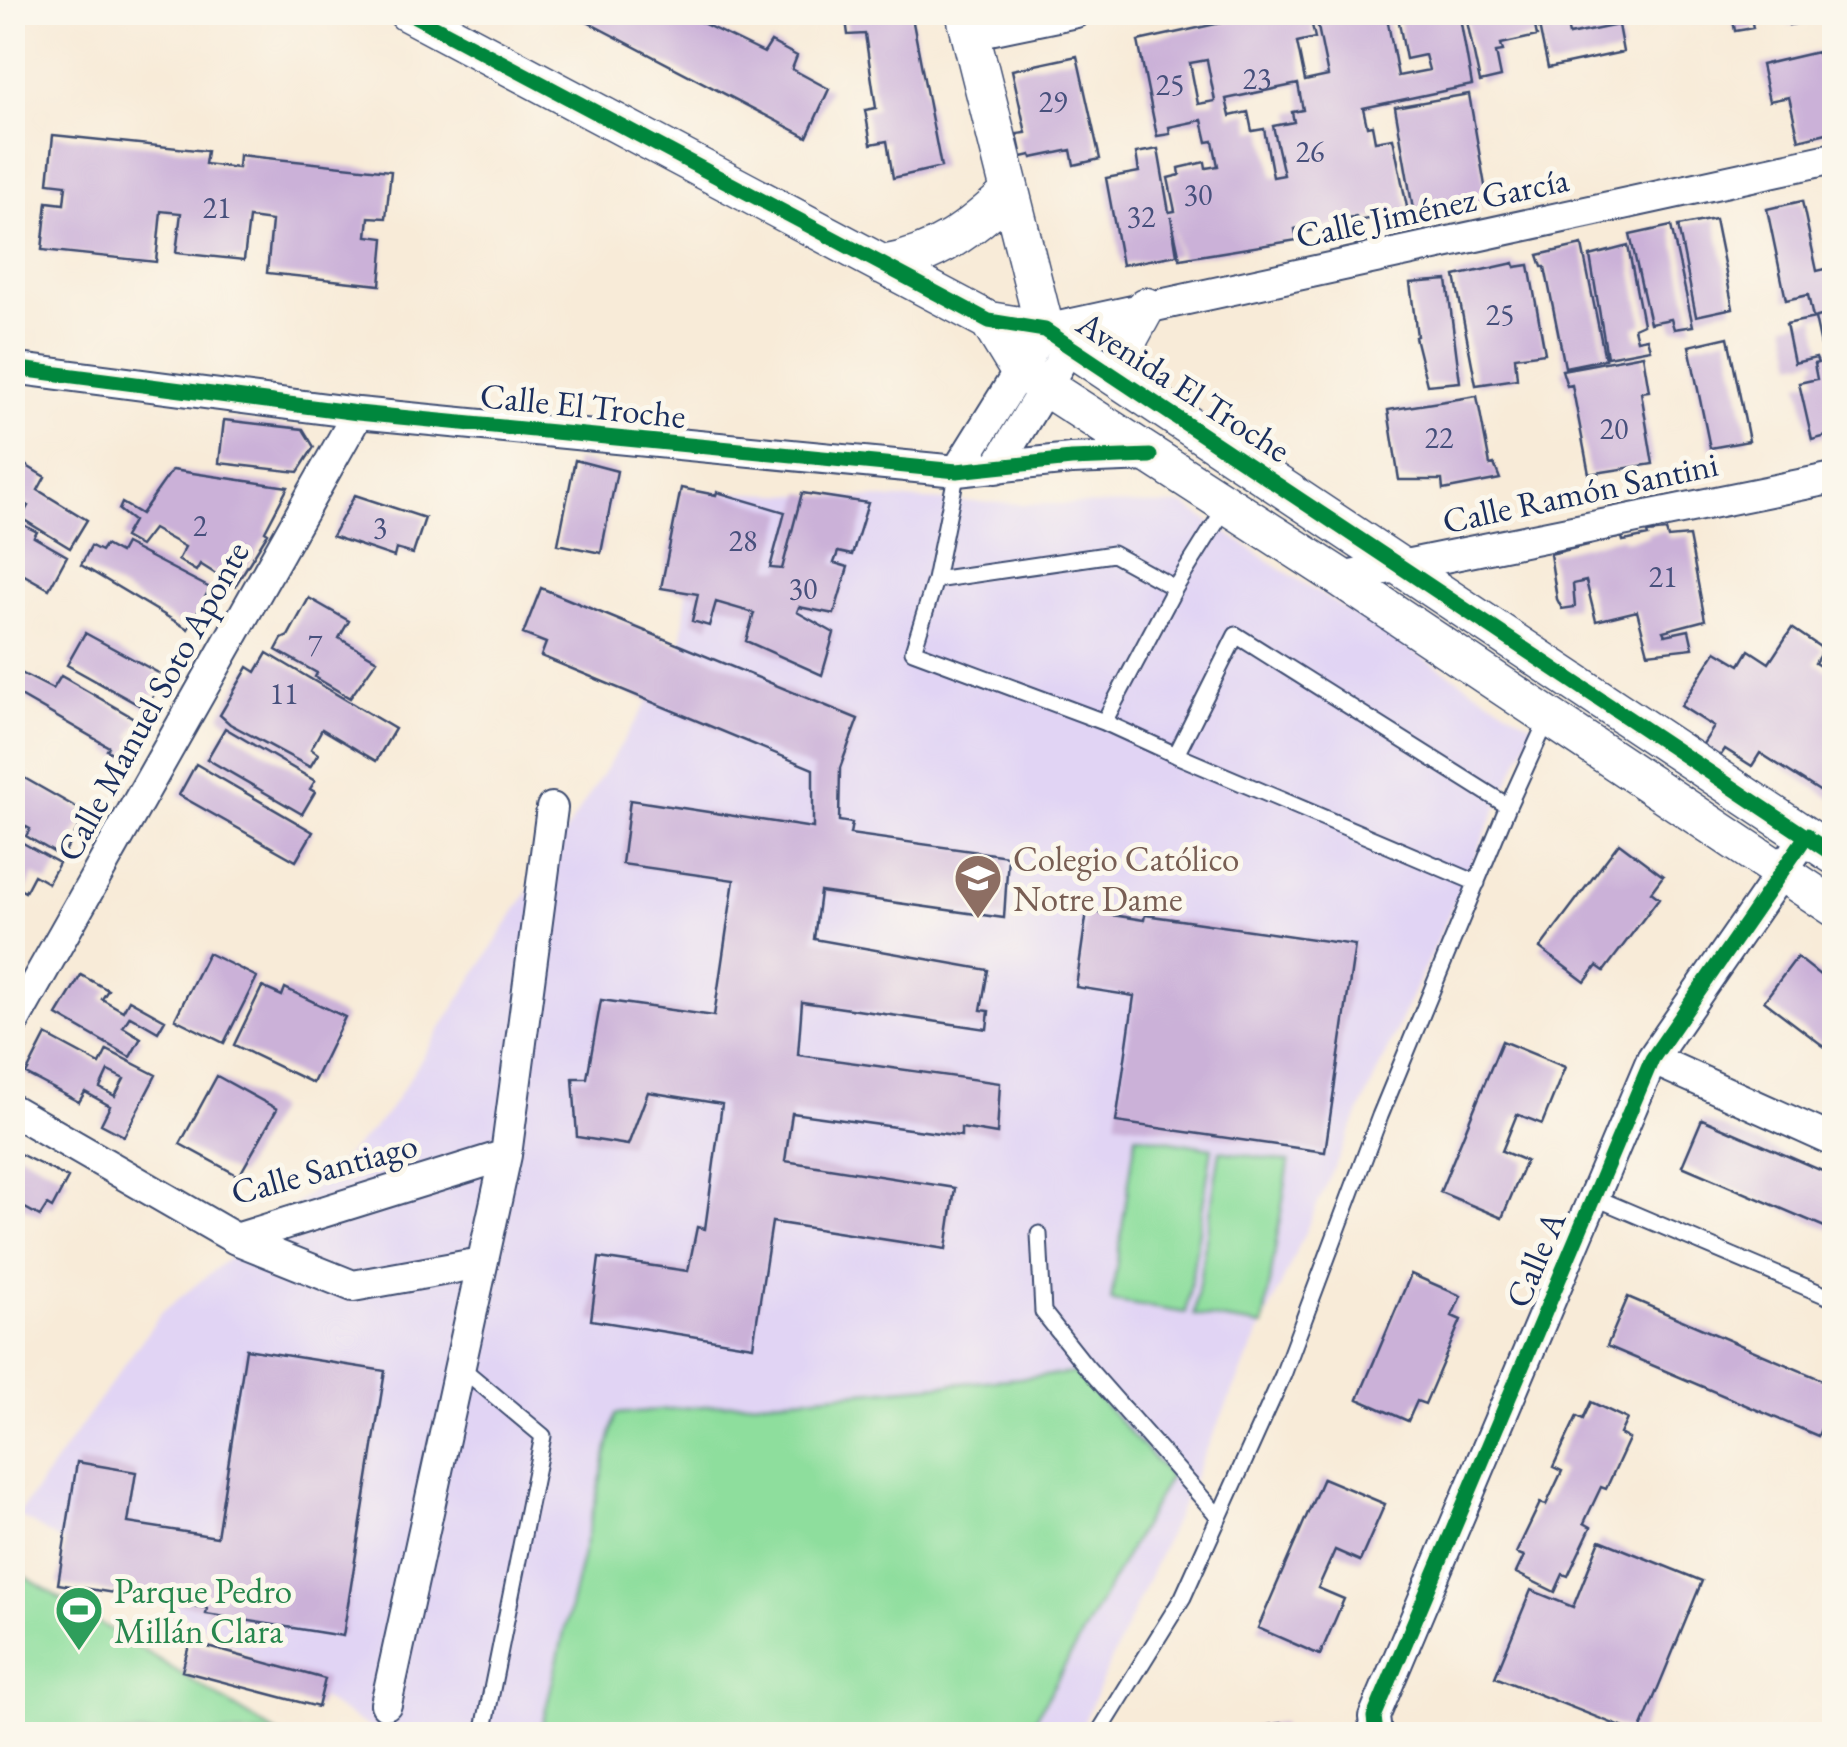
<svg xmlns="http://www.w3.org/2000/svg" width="1847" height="1747" viewBox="0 0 1847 1747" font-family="'EB Garamond',serif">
	<rect width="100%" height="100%" fill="#fbf7ec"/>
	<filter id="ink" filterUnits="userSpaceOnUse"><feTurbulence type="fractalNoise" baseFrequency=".01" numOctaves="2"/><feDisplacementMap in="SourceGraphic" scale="20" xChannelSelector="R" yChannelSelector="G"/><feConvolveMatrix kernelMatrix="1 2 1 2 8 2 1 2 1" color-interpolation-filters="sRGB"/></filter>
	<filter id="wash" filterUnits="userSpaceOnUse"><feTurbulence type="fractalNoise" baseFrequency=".0048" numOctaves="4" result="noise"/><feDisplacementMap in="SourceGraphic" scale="40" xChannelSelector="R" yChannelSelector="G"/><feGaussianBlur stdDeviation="2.25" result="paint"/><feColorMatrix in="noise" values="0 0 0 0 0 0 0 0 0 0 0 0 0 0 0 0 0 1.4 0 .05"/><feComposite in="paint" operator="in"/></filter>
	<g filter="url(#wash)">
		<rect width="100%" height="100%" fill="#f8ebd8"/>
		<path fill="#e1d4f4" d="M697 491 1027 504 1184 505 1315 591 1534 726 1078 1734H380L18 1515 161 1313 308 1194 386 1115 681 650Z"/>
		<path fill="#8ede9d" stroke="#54867e" stroke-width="2.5" d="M1136 1135 1212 1148 1186 1313 1111 1301Z
			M1220 1151 1289 1162 1263 1326 1194 1315Z
			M1075 1373 1170 1476 1027 1734H540L616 1414Z
			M13 1569 278 1734H13Z"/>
		<g id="blocks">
			<path fill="#cbb1d8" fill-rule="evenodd" d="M568 12H697L694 19 764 53 771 42 797 56 792 69 829 89 807 137Z
				M845 12H911L941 167 893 178 887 141 871 144 865 110 876 108 865 34 848 35Z
				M1271 12H1309L1315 38 1297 42 1305 81 1328 76 1315 12H1386L1398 76 1429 70 1425 55 1406 59 1398 17 1416 12H1459L1472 85 1363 108 1367 126 1372 125 1375 141 1393 138 1408 212 1357 221 1356 217 1339 221 1340 225 1303 232 1302 227 1295 229 1297 240 1180 259 1171 217 1177 255 1122 265 1106 178 1139 172 1136 153 1158 149 1169 212 1175 211 1168 178 1180 175 1179 168 1205 162 1206 168 1218 166 1213 141 1207 142 1202 120 1169 127 1170 134 1157 136 1138 41ZM1207 60 1215 101 1198 104 1190 63ZM1298 84 1303 110 1292 112 1294 122 1273 126 1284 175 1273 177 1264 129 1252 131 1248 112 1230 116 1226 99Z
				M1465 12H1532L1537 36 1501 44 1503 51 1496 52 1501 77 1480 82Z
				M1536 12H1564L1569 35 1618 25 1623 52 1548 68Z
				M1691 12H1750L1753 28 1735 31 1732 15 1693 23Z
				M1787 12H1810L1811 21 1789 25Z
				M1817 52 1834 131 1799 140 1789 97 1769 101 1761 65Z
				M1077 56 1100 159 1074 165 1071 150 1032 158 1031 155 1022 157 1017 134 1026 133 1012 70Z
				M1469 94 1488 203 1414 215 1395 107Z
				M53 135 207 151 205 164 238 168 239 155 391 171 386 218 369 217 367 236 384 238 380 285 267 273 272 221 249 218 244 260 176 253 181 213 161 211 156 262 42 250 47 202 64 204 66 185 48 183Z
				M1802 201 1817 271 1834 267V313L1813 318 1808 295 1786 300 1767 209Z
				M1715 219 1733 308 1696 316 1678 226Z
				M1671 226 1693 326 1674 329 1671 319 1650 323 1630 235Z
				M1582 245 1605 359 1565 367 1545 267H1542L1538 255Z
				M1628 246 1643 324 1634 328 1637 340 1647 338 1650 349 1607 357 1590 256Z
				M1514 263 1515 267 1529 265 1545 353 1515 357 1517 379 1476 385 1455 276Z
				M1447 280 1460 382 1427 385 1415 337 1417 336 1410 283Z
				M1815 318 1822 350 1834 347V434L1812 440 1799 383 1817 379 1814 364 1818 363 1816 358 1794 363 1786 324Z
				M1728 337 1749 441 1710 448 1689 346Z
				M1643 355 1649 391 1641 392 1653 464 1589 474 1572 385 1567 386 1562 370Z
				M1477 396 1490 465 1494 464 1500 479 1443 490 1442 480H1399L1388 410Z
				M224 420 303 429 314 447 298 472 219 463Z
				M12 457 45 477 38 490 87 520 70 548 21 518 28 506 12 496Z
				M575 460 617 471 601 553 558 544Z
				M172 470 288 487 265 531 268 533 235 586 200 564 196 571 178 560 185 547 153 529 140 546 124 537 133 521 119 510 122 503 141 514Z
				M681 488 716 495 717 492 785 512 770 568 782 569 802 493 868 503 852 555 838 552 834 563 848 567 834 614 799 607 797 612 834 633 822 675 746 641 754 613 716 602 709 626 692 621 698 594 661 588Z
				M355 495 425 518 413 554 396 549 394 557 332 536Z
				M12 519 37 532 34 537 67 556 49 589 12 568Z
				M1666 531 1668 538 1689 536 1705 620 1663 631 1665 635 1689 630 1693 648 1648 653 1637 611 1596 621 1586 581 1573 584 1575 607 1562 609 1557 599 1550 554 1622 537 1623 541 1629 540 1648 536 1647 533Z
				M125 544 210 588 188 629 81 565 91 546 101 551 105 545 120 553Z
				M541 588 858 719 840 768 839 821 852 823 850 834 1008 856 1004 918 820 892 814 939 988 970 981 1010 989 1011 987 1029 802 1002 798 1055 1000 1083 997 1134 961 1128V1136L792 1113 785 1161 955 1188 946 1249 772 1222 753 1346 591 1320 599 1258 688 1271 697 1227 705 1229 722 1104 648 1092 628 1145 577 1137 573 1078H587L601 1000 714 1016 734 880 622 864 630 800 813 828V769L541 656 546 643 523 634Z
				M309 598 349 621 339 638 377 660 350 698 315 677 317 673 276 650 282 639 288 636Z
				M1792 628 1823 649 1815 663 1828 671 1834 662V795L1832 799 1760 753 1752 766 1725 749 1719 758 1701 747 1714 727 1681 706 1716 651 1740 665 1749 650 1769 663Z
				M85 633 164 676 146 709 67 665Z
				M267 653 395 729 376 761 322 729 311 749 318 754 310 767 230 724 220 715 248 667 256 672Z
				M21 673 53 689 61 676 139 721 130 737 134 740 123 760 107 750 109 747 12 691Z
				M225 728 315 781 310 789 315 792 302 814 207 759Z
				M196 764 313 832 296 861 179 795Z
				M12 771 86 813 62 857 26 836 30 829 12 819Z
				M12 837 59 863 48 883 34 875 25 892 12 885Z
				M1619 843 1663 876 1651 892 1659 898 1604 971 1597 966 1585 982 1540 948Z
				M1087 911 1144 920 1145 915 1355 945 1325 1152 1116 1122 1134 996 1076 987Z
				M208 953 257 977 224 1043 175 1019Z
				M1797 957 1834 986V1054L1764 1001Z
				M81 975 108 990 102 999 123 1011 129 1000 165 1020 158 1032 130 1016 123 1027 141 1038 130 1057 57 1015Z
				M262 987 282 996 285 988 345 1017 313 1083 234 1045Z
				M46 1035 100 1064 107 1050 156 1075 124 1136 101 1124 110 1106 85 1092 79 1102 26 1074ZM108 1071 124 1079 115 1096 100 1088Z
				M1502 1041 1565 1067 1542 1124 1517 1114 1502 1151 1526 1161 1502 1218 1440 1192Z
				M217 1076 277 1109 239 1176 180 1144Z
				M1702 1119 1834 1176V1231L1682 1166Z
				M12 1150 68 1178 52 1208 47 1205 40 1216 12 1201Z
				M1411 1274 1461 1296 1452 1316 1461 1320 1425 1404 1417 1401 1408 1421 1358 1399Z
				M1628 1297 1834 1385V1397L1818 1436 1607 1346Z
				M246 1349 385 1371 343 1636 206 1614 207 1608 58 1584 77 1462 136 1472 128 1523 217 1537Z
				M1591 1402 1627 1419 1620 1434 1629 1439 1606 1489 1601 1487 1584 1523 1591 1527 1568 1576 1563 1574 1555 1592 1516 1573 1524 1556 1516 1553 1540 1503 1546 1505 1562 1471 1553 1467 1577 1416 1583 1419Z
				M1323 1478 1385 1504 1360 1561 1335 1550 1318 1588 1344 1599 1320 1655 1258 1628Z
				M1600 1540 1702 1581 1639 1734 1495 1677 1531 1590 1573 1607Z
				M190 1642 325 1679 318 1707 182 1671Z
				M1282 1723 1284 1734H1225L1224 1732Z"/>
		</g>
	</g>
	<g filter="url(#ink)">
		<use href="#blocks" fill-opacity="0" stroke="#3c4b70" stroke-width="2.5"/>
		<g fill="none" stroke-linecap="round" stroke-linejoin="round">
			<g stroke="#3c4b70" stroke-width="19">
				<path id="service" d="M957 471 935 580 913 651 1104 722
					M935 580 1113 554 1175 588
					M1176 755 1104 722 1175 588 1227 505
					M1477 883 1176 755 1236 635 1508 806
					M1594 1197 1834 1299
					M1039 1234 1043 1312 1085 1365 1219 1517
					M458 1365 543 1436 483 1734
					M1098 1734 1183 1597 1283 1375 1380 1116 1508 806 1549 716"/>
			</g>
			<g stroke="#3c4b70" stroke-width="34">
				<path id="minor" d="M970 34 1076 12
					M12 368 358 413 957 471 1071 459 1150 456
					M996 468 1080 330
					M957 471 1045 330 1834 158
					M1341 578 1834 478
					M12 1025 358 413
					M1652 1059 1834 1141
					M12 1110 236 1239 506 1155
					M236 1239 353 1286 481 1263
					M386 1704 506 1155 552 808
					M1376 1734 1374 1717 1652 1059 1807 835"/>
			</g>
			<g stroke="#3c4b70" stroke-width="41">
				<path id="tertiary" d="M407 12 989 321 1045 330 1834 855
					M965 12 1045 330
					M883 265C937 255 971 229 1010 192
					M989 321 1019 370 1341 578 1834 907
					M1122 381 1129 338 1146 307"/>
			</g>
			<use href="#service" stroke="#fff" stroke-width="15"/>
			<use href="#minor" stroke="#fff" stroke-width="30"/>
			<use href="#tertiary" stroke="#fff" stroke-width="38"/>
			<g stroke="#fbf7ec" stroke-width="21">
				<path id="cycleway" d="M407 12 989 321 1045 330 1834 855
					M12 368 358 413 957 471 1071 459 1150 456
					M1376 1734 1374 1717 1652 1059 1807 835"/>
			</g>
			<use href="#cycleway" stroke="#00873e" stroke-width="15"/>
		</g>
	</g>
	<defs>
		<g id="school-pin" transform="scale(2.5)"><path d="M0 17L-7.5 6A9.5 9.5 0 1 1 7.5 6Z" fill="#8d6e63" stroke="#fbf7ec"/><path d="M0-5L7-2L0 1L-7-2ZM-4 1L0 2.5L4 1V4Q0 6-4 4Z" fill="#fff"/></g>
		<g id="stadium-pin" transform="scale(2.5)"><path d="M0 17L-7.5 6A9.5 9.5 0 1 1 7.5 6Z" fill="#2e9e5b" stroke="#fbf7ec"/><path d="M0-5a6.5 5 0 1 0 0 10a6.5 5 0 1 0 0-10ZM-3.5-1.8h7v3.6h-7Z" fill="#fff"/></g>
	</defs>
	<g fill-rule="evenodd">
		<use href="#school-pin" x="978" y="878"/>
		<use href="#stadium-pin" x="79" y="1610"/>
	</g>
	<g text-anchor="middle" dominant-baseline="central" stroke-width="10" stroke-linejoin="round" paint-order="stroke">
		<g font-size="30" fill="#47507c">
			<text x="1257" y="78">23</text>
			<text x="1170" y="84">25</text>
			<text x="1053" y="101">29</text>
			<text x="1310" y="151">26</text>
			<text x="1198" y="194">30</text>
			<text x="217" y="207">21</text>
			<text x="1141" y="216">32</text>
			<text x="1500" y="314">25</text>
			<text x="1614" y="428">20</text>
			<text x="1439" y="437">22</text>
			<text x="200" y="525">2</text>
			<text x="380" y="527">3</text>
			<text x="743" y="540">28</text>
			<text x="1663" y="576">21</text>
			<text x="803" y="588">30</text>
			<text x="315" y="644">7</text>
			<text x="284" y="693">11</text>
		</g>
		<g font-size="35" fill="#1b2f5e" stroke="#fbf7ec">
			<text transform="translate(1432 207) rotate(-12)">Calle Jiménez García</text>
			<text transform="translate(1184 386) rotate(33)">Avenida El Troche</text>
			<text transform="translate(583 405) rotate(6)">Calle El Troche</text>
			<text transform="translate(1580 492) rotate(-12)">Calle Ramón Santini</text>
			<text transform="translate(152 701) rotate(-61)">Calle Manuel Soto Aponte</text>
			<text transform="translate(324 1168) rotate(-15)">Calle Santiago</text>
			<text transform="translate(1535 1259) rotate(-67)">Calle A</text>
		</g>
		<g font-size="35" fill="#785e54" stroke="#fbf7ec" text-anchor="start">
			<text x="1013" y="858">Colegio Católico<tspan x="1013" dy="40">Notre Dame</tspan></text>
		</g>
		<g font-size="35" fill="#27864d" stroke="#fbf7ec" text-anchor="start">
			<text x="114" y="1590">Parque Pedro<tspan x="114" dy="40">Millán Clara</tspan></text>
		</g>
	</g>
	<rect width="1847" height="1747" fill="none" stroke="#fbf7ec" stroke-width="50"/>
</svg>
